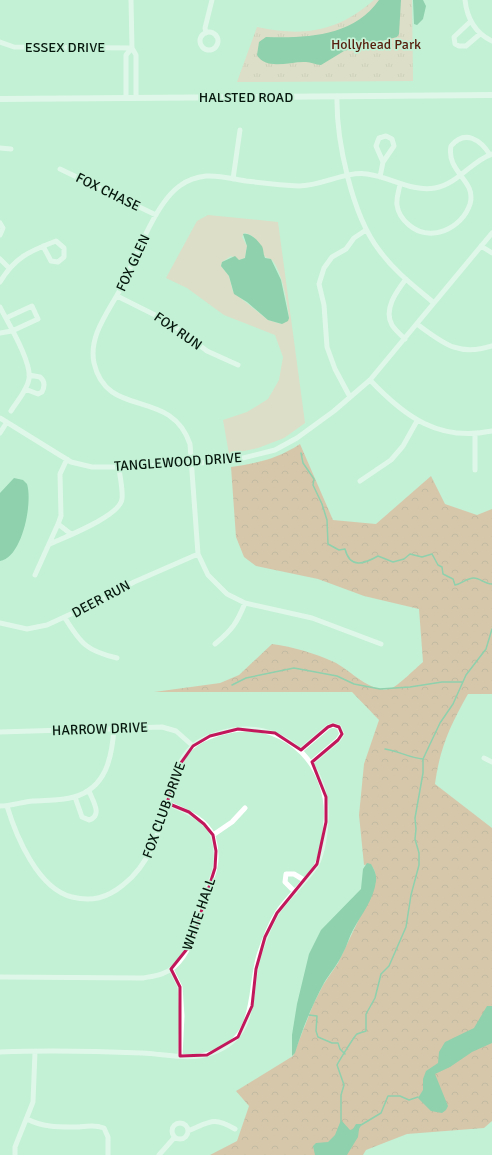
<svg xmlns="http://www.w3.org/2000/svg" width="492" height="1155" viewBox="0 0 492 1155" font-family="Signika,sans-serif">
	<defs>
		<pattern id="forest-crowns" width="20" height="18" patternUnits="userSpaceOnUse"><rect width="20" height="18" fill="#ee9579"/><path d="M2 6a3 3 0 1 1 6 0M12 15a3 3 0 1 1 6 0" fill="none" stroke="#bf7962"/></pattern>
		<pattern id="park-tufts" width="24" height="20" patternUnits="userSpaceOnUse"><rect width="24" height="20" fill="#fdc7b5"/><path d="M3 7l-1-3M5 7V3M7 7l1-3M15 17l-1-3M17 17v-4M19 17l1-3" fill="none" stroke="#d7aa9a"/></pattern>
	</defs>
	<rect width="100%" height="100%" fill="#c3f1d5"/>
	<path fill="#fdc7b5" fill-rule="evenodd" d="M208 215 278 222 305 423 284 438 258 448 229 454 223 420 247 412 268 399 279 380 283 357 275 335 224 315 187 288 166 278 197 221ZM244 233C255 234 262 246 264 256 266 258 269 258 272 260 282 271 288 304 289 318L281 324 268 320 233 292 229 276 221 266 222 262 231 256 239 260 245 258 247 246 242 237Z"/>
	<path fill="url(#forest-crowns)" d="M300 444 333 520 376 524 431 476 445 504 477 515 492 509V694H468C450 726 440 747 435 784L492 828V1121L484 1128 407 1134 366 1150 363 1155H210L237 1141 249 1106 236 1091 293 1056 313 1005 323 985 338 963 372 892C376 882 378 872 370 864L364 865 359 815 364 764 379 720 352 692H154L220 683 239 675 272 644C294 647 314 653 334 662 349 669 373 696 392 688 399 685 416 668 423 662L419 609 364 596 318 579 256 566 244 557 236 537 231 467C258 463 277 459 300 444Z"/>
	<path fill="url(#park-tufts)" d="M374 0H412L413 81 237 82 257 27C304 37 337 32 374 0Z"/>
	<path fill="#4eab7b" d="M379 0H401L399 34 397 37 344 51 321 65C316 65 311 62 306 62 291 61 266 71 257 55L259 42 266 37C307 38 353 37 379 0Z
		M413 0H423L426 6 423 19 417 25 414 24Z
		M243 234C250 232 257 240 261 245 264 248 263 254 265 258L271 259 281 280 289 318 288 321 282 324 268 320 247 302 234 294 229 276 221 266 222 262 235 256 239 260 245 258 247 246Z
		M14 478 23 480 27 484C33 503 22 558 0 561V493Z
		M367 863 371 864C374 869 377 875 376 881 374 899 361 915 353 930 349 937 347 946 343 953 338 964 330 973 324 983 312 1005 302 1030 295 1053L292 1056V1035L297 1004 309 954 321 930 361 889 363 869Z
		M487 1006H492V1043L472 1052 450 1067 435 1074 448 1106 446 1110 442 1113 431 1111 418 1098 423 1090V1079L426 1071 438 1063 439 1052 445 1042 474 1028Z
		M341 1120 350 1130 353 1129 356 1124H362L359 1129 358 1137 347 1155H315L313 1146 316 1143 328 1142 335 1135Z"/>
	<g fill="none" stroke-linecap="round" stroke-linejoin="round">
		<path stroke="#4eab7b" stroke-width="1.5" d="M301 453 303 463 314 479 313 485 322 504 327 520 328 544 339 550 345 549C350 569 364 564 378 556L393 562 404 559 410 554 422 557 432 554 438 565 442 567 443 574 453 579 455 585C462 584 466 578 474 578 480 578 485 584 492 584
			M232 685 246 678 294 668 337 676 354 684 380 689 410 687 442 682H463
			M385 749C399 751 409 758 423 759
			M309 1015 317 1016 316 1031 318 1037 332 1043H338L340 1049 345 1054
			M341 1121V1095L344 1085 337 1065C339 1061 355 1035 357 1034 359 1033 363 1032 366 1031V1014L375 998 381 974 389 966 406 927 411 895 419 865V853L415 839 416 829 415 818 423 773V759L440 723 453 704 466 675 486 649 492 629
			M361 1125 381 1113 388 1096H400L409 1100 418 1097"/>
		<path stroke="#fff" stroke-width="5" d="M131 0 132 48 136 55V98
			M465 0C467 18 475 33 492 41
			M471 21 454 37 455 44 459 46H466L480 34
			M200 41a9 9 0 1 1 18 0a9 9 0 1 1-18 0Z
			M206 33 205 28 212 0
			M0 42 14 47 132 48
			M337 96C336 140 352 215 379 250 394 271 414 286 434 303
			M126 98V55L132 48
			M0 148 11 149
			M60 169 156 215
			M380 177 383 162 394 146 392 139 386 136 379 138 376 146 383 162
			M233 179 240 130
			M400 184C399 191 396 198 397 205 398 213 403 220 409 225 430 243 462 229 470 204 477 180 446 173 451 146 465 129 481 140 490 155
			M0 223 3 228 0 235
			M481 246 492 253
			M0 259 9 268
			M0 282C15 257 30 251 56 241L64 248V257L58 262 51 261 43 246
			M117 296 169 322 207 351 238 365
			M0 307C8 323 32 362 29 379 27 391 17 401 11 411
			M417 324C443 343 458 357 492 346
			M0 333 12 331 38 319 32 306 6 318
			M405 339C401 335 395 330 392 325 383 309 397 291 406 279
			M370 380C405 417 439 442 492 431
			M25 389 38 394 42 392C45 386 45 381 40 377L29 375
			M350 397 335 369 327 347 324 305 319 284 324 268 332 257 346 249 354 238 366 230
			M0 418 71 462 92 467H133L231 461 275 450 297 438 334 411 370 380 492 233
			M0 433 7 422
			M475 435V470
			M360 481 391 460 403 446 417 421
			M58 524 71 534
			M50 544C65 537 120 516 122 499 123 489 120 478 119 468
			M35 575 58 524 61 516 60 474 67 459
			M65 618C81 644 87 651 117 658
			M0 623 27 629 47 625 99 601 134 582 198 554
			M215 644C232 630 237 623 245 603
			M381 644 312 618 245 603 227 594 208 575 198 554 190 444C171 387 107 420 94 363 88 334 111 309 123 284 136 257 156 201 181 185 188 180 198 177 206 176 219 175 233 179 246 181 264 183 281 185 299 186 322 186 345 171 367 174 391 177 411 192 435 188 458 184 471 161 492 154
			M0 732 162 727 176 731 193 746
			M301 750 328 727 333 725 339 727 342 734 338 740 312 762
			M484 758 492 762
			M75 797 82 817 89 820C103 816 93 801 89 791
			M0 806C11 806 22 802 33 801 46 800 61 801 74 797 106 788 112 758 114 728
			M213 835 232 822 245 808
			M295 892 285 882 286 874H294L304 880
			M171 969 180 987 182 1016 180 1056
			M0 977 143 978C153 976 165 975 174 967 195 948 197 918 206 892 209 884 214 875 215 867 217 857 216 846 213 836 206 818 183 810 167 803
			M0 1052C47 1050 95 1051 142 1053 165 1054 190 1061 212 1053 259 1037 248 992 259 955 264 940 269 926 277 913 288 896 305 883 316 866 323 854 325 835 326 822 331 769 288 721 233 730 218 733 203 737 192 747 180 758 176 772 172 787 161 823 154 861 123 885 107 898 92 902 72 897 38 889 16 836 7 806
			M27 1119C44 1128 60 1127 79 1127 88 1126 95 1125 104 1128L108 1137V1155
			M172 1131a8 8 0 1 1 16 0a8 8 0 1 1-16 0Z
			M188 1131C210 1122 213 1116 235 1129
			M15 1155V1147L33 1102 35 1052
			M159 1155 174 1138"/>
		<path stroke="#fff" stroke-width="6" d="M0 99 492 95"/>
	</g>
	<path d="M0 0H492V1155H0ZM333 725 339 727 342 734 338 740 312 762 326 797V822L317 864 277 913 265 937 256 969 252 1006 238 1037 207 1055 180 1056V987L171 969 191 944 215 868 216 851 213 835 204 824 189 812 167 803 178 767 193 746 210 736 238 729 275 733 301 750 328 727Z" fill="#c3f1d5" fill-opacity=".55" fill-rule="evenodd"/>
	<path fill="none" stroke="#c2185b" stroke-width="3" stroke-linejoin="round" d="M333 725 339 727 342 734 338 740 312 762 326 797V822L317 864 277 913 265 937 256 969 252 1006 238 1037 207 1055 180 1056V987L171 969 191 944 215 868 216 851 213 835 204 824 189 812 167 803 178 767 193 746 210 736 238 729 275 733 301 750 328 727Z"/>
	<g text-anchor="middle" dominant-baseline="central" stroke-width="3.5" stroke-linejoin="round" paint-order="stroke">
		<g font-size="14" fill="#561f0d" stroke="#c3f1d5">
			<text x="376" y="44">Hollyhead Park</text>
		</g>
		<g font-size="14" fill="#06170d" stroke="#c3f1d5">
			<text x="65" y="47">ESSEX DRIVE</text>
			<text x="246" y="97">HALSTED ROAD</text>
			<text transform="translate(108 192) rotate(26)">FOX CHASE</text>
			<text transform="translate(133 263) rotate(-65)">FOX GLEN</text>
			<text transform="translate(178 331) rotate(35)">FOX RUN</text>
			<text transform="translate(178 462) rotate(-4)">TANGLEWOOD DRIVE</text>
			<text transform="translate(101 599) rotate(-28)">DEER RUN</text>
			<text transform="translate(100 729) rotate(-2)">HARROW DRIVE</text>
			<text transform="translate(164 810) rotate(-70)">FOX CLUB DRIVE</text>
			<text transform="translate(199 914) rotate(-71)">WHITE HALL</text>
		</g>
	</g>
</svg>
